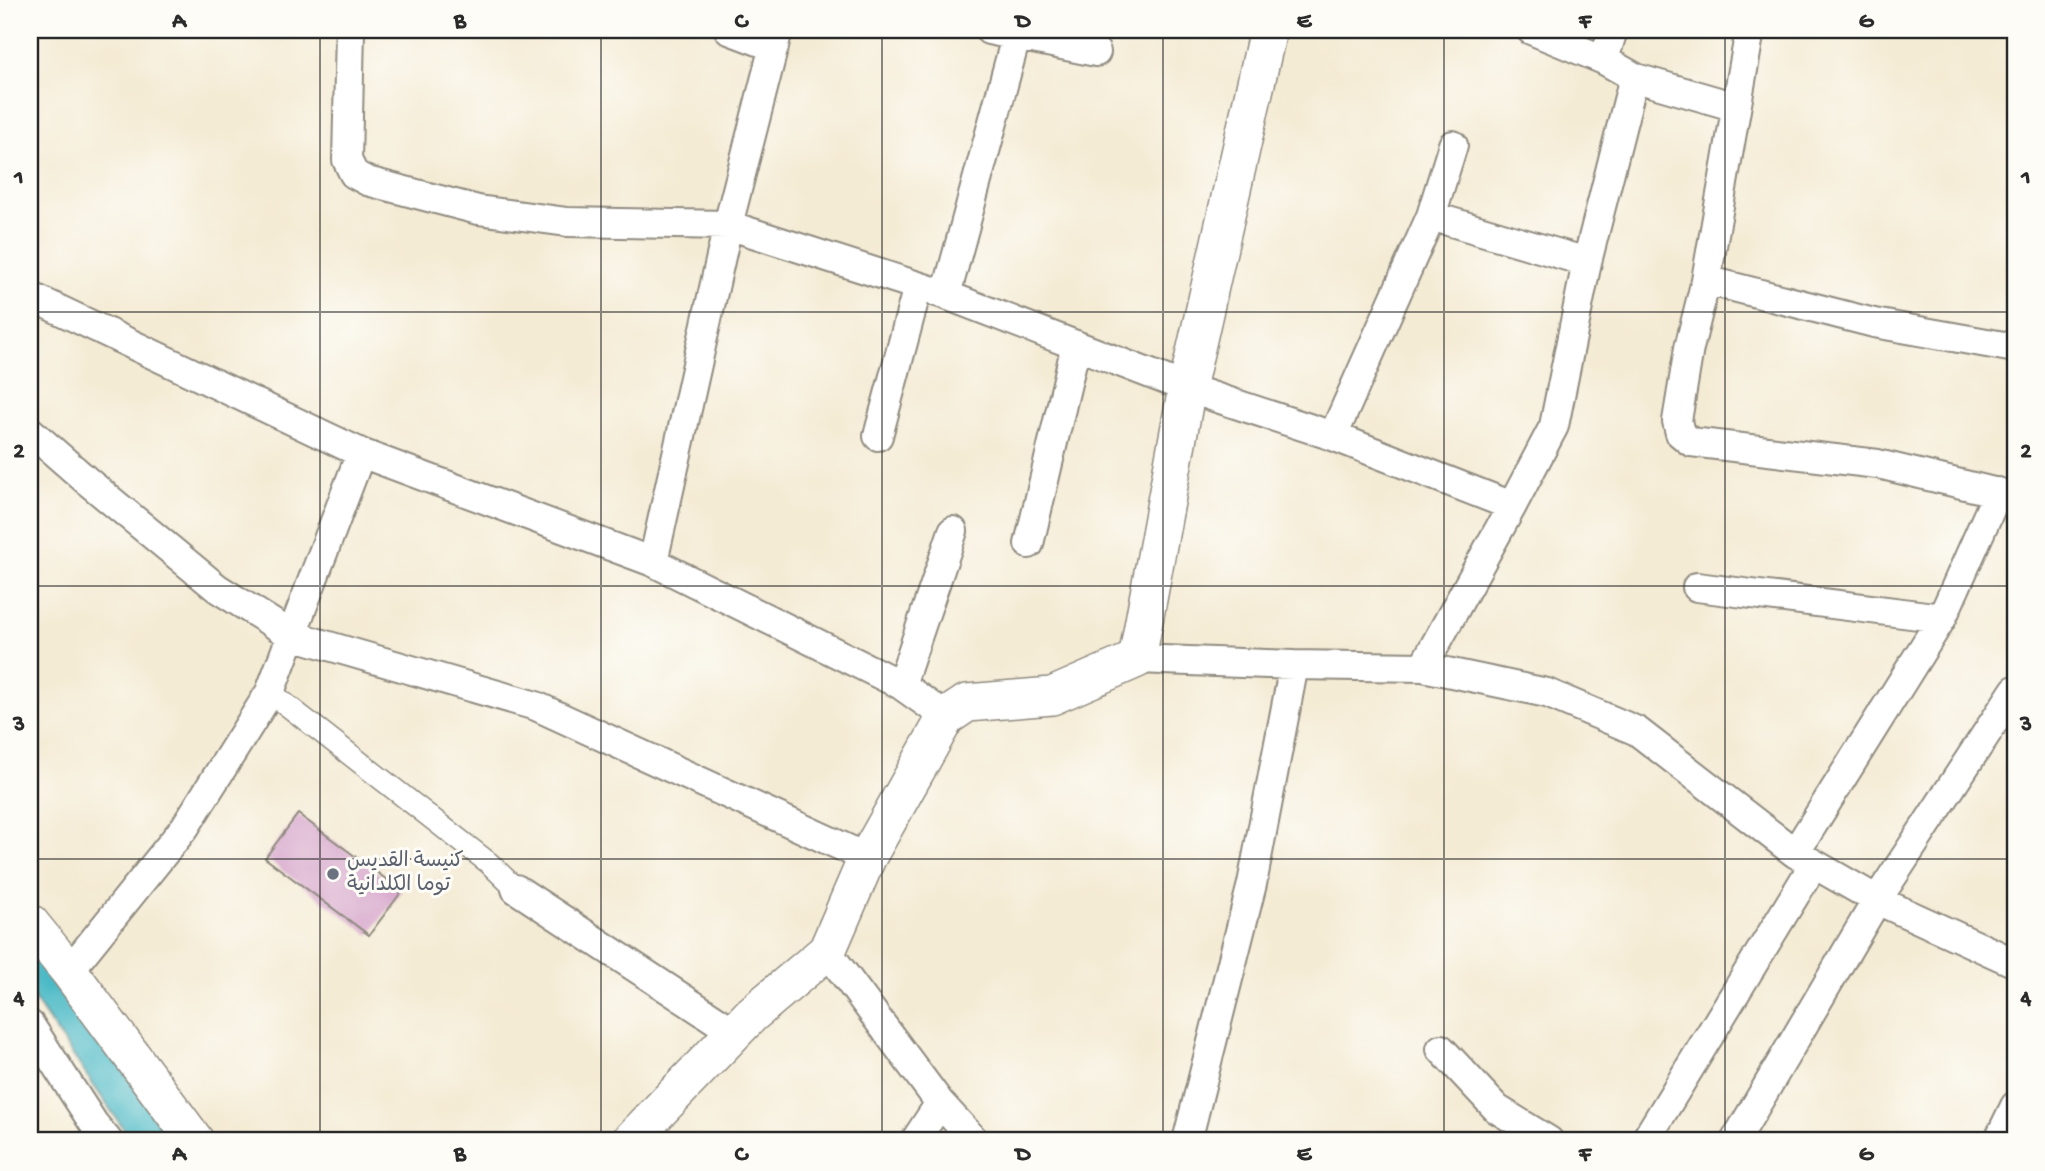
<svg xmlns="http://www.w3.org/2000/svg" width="2045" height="1171" viewBox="0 0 2045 1171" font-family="'Gochi Hand','Playpen Sans Arabic',sans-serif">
	<rect width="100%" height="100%" fill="#fdfcf7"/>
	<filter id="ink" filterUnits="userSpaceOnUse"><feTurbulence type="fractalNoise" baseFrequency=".0143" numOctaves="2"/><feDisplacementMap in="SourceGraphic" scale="14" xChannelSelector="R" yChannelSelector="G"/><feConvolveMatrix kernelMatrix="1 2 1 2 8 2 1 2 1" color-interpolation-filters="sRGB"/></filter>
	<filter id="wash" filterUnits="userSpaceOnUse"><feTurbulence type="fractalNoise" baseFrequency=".00686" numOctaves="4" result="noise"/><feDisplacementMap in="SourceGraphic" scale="28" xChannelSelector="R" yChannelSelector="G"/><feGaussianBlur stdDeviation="1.57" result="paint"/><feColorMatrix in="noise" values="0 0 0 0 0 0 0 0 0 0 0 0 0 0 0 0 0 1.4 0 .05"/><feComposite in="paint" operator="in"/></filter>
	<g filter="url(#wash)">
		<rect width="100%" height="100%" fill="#f4ebd4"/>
		<path fill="#4cbac6" stroke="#3c7278" stroke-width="2" d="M30 951 180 1141H132L30 993Z"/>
		<g id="blocks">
			<path fill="#d6a4ca" d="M298 814 402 891 369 935 265 858Z"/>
		</g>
	</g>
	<g filter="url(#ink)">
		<use href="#blocks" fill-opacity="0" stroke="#908b80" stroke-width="2"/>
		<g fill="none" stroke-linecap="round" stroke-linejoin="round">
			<g stroke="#908b80" stroke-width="24">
				<path id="pedestrian" d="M270 692 489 863 516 889"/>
			</g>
			<g stroke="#908b80" stroke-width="32">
				<path id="minor" d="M350 30 347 160 354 174 367 181 478 210 567 222 728 225 946 295 1187 388 1333 436 1512 506
					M729 30 774 47
					M989 30 1096 52
					M1531 30 1604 60 1636 78 1736 107
					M1750 30 1706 280 1689 348 1677 421 1680 433 1691 442 1878 464 2015 497
					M1604 60 1613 30
					M1431 216 1587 262
					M1706 280 1874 323 2015 348
					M946 295 1018 30
					M30 296 361 453 653 562 901 685 946 717
					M30 431 86 480 217 588 291 635 536 706 867 858
					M878 436 918 286
					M1333 436 1431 216 1453 145
					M1029 544 1076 345
					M653 562 728 225 778 30
					M1697 587 1942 618
					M1137 659 1294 665 1423 667 1547 693 1637 731 1795 853 1877 900 2015 963
					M1423 667 1512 506 1554 426 1587 262 1634 77
					M901 685 953 531
					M1795 853 1942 618 1998 492
					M516 889 734 1032
					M827 951 940 1103 975 1141
					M69 971 185 827 270 692 361 453
					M30 1025 94 1124 108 1141
					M1441 1049 1497 1109 1549 1141
					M915 1141 940 1103
					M1187 1141 1252 884 1294 665
					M1645 1141 1814 864
					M1735 1141 1877 900 2015 690
					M1998 1141 2015 1106"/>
			</g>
			<g stroke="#908b80" stroke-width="40">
				<path id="tertiary" d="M30 923 69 971 195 1141
					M630 1141 751 1015 827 951 867 858 946 717 967 703 1052 696 1137 659 1187 388 1268 30"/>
			</g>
			<use href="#pedestrian" stroke="#fff" stroke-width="21"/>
			<use href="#minor" stroke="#fff" stroke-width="28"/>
			<use href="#tertiary" stroke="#fff" stroke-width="37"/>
		</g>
	</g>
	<path fill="none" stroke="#2b2b2b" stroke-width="2" stroke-opacity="0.55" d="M320 30V1141M601 30V1141M882 30V1141M1163 30V1141M1444 30V1141M1725 30V1141M30 312H2015M30 586H2015M30 859H2015"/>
	<circle fill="#6b7280" stroke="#fdfcf7" stroke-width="2.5" cx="333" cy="874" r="7"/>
	<g text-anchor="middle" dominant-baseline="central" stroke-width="6" stroke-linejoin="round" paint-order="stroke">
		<g font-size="21" fill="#5b616d" stroke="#fdfcf7" text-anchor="start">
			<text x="347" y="862">كنيسة القديس<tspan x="347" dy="24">توما الكلدانية</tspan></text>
		</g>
	</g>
	<rect width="2045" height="1171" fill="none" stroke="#fdfcf7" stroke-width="77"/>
	<rect x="38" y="38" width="1969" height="1094" fill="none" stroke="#2b2b2b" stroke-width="2.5"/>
	<g font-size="23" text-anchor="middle" font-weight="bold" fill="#2b2b2b">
		<text x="179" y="27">A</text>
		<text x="460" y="27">B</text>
		<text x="741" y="27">C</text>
		<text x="1023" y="27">D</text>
		<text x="1304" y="27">E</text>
		<text x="1585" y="27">F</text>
		<text x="1866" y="27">G</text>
		<text x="19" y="183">1</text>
		<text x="2026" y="183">1</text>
		<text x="19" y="457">2</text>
		<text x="2026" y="457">2</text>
		<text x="19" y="730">3</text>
		<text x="2026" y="730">3</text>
		<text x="19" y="1004">4</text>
		<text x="2026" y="1004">4</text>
		<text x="179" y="1160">A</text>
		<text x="460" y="1160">B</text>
		<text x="741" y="1160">C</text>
		<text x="1023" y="1160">D</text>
		<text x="1304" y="1160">E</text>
		<text x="1585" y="1160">F</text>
		<text x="1866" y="1160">G</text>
	</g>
</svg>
